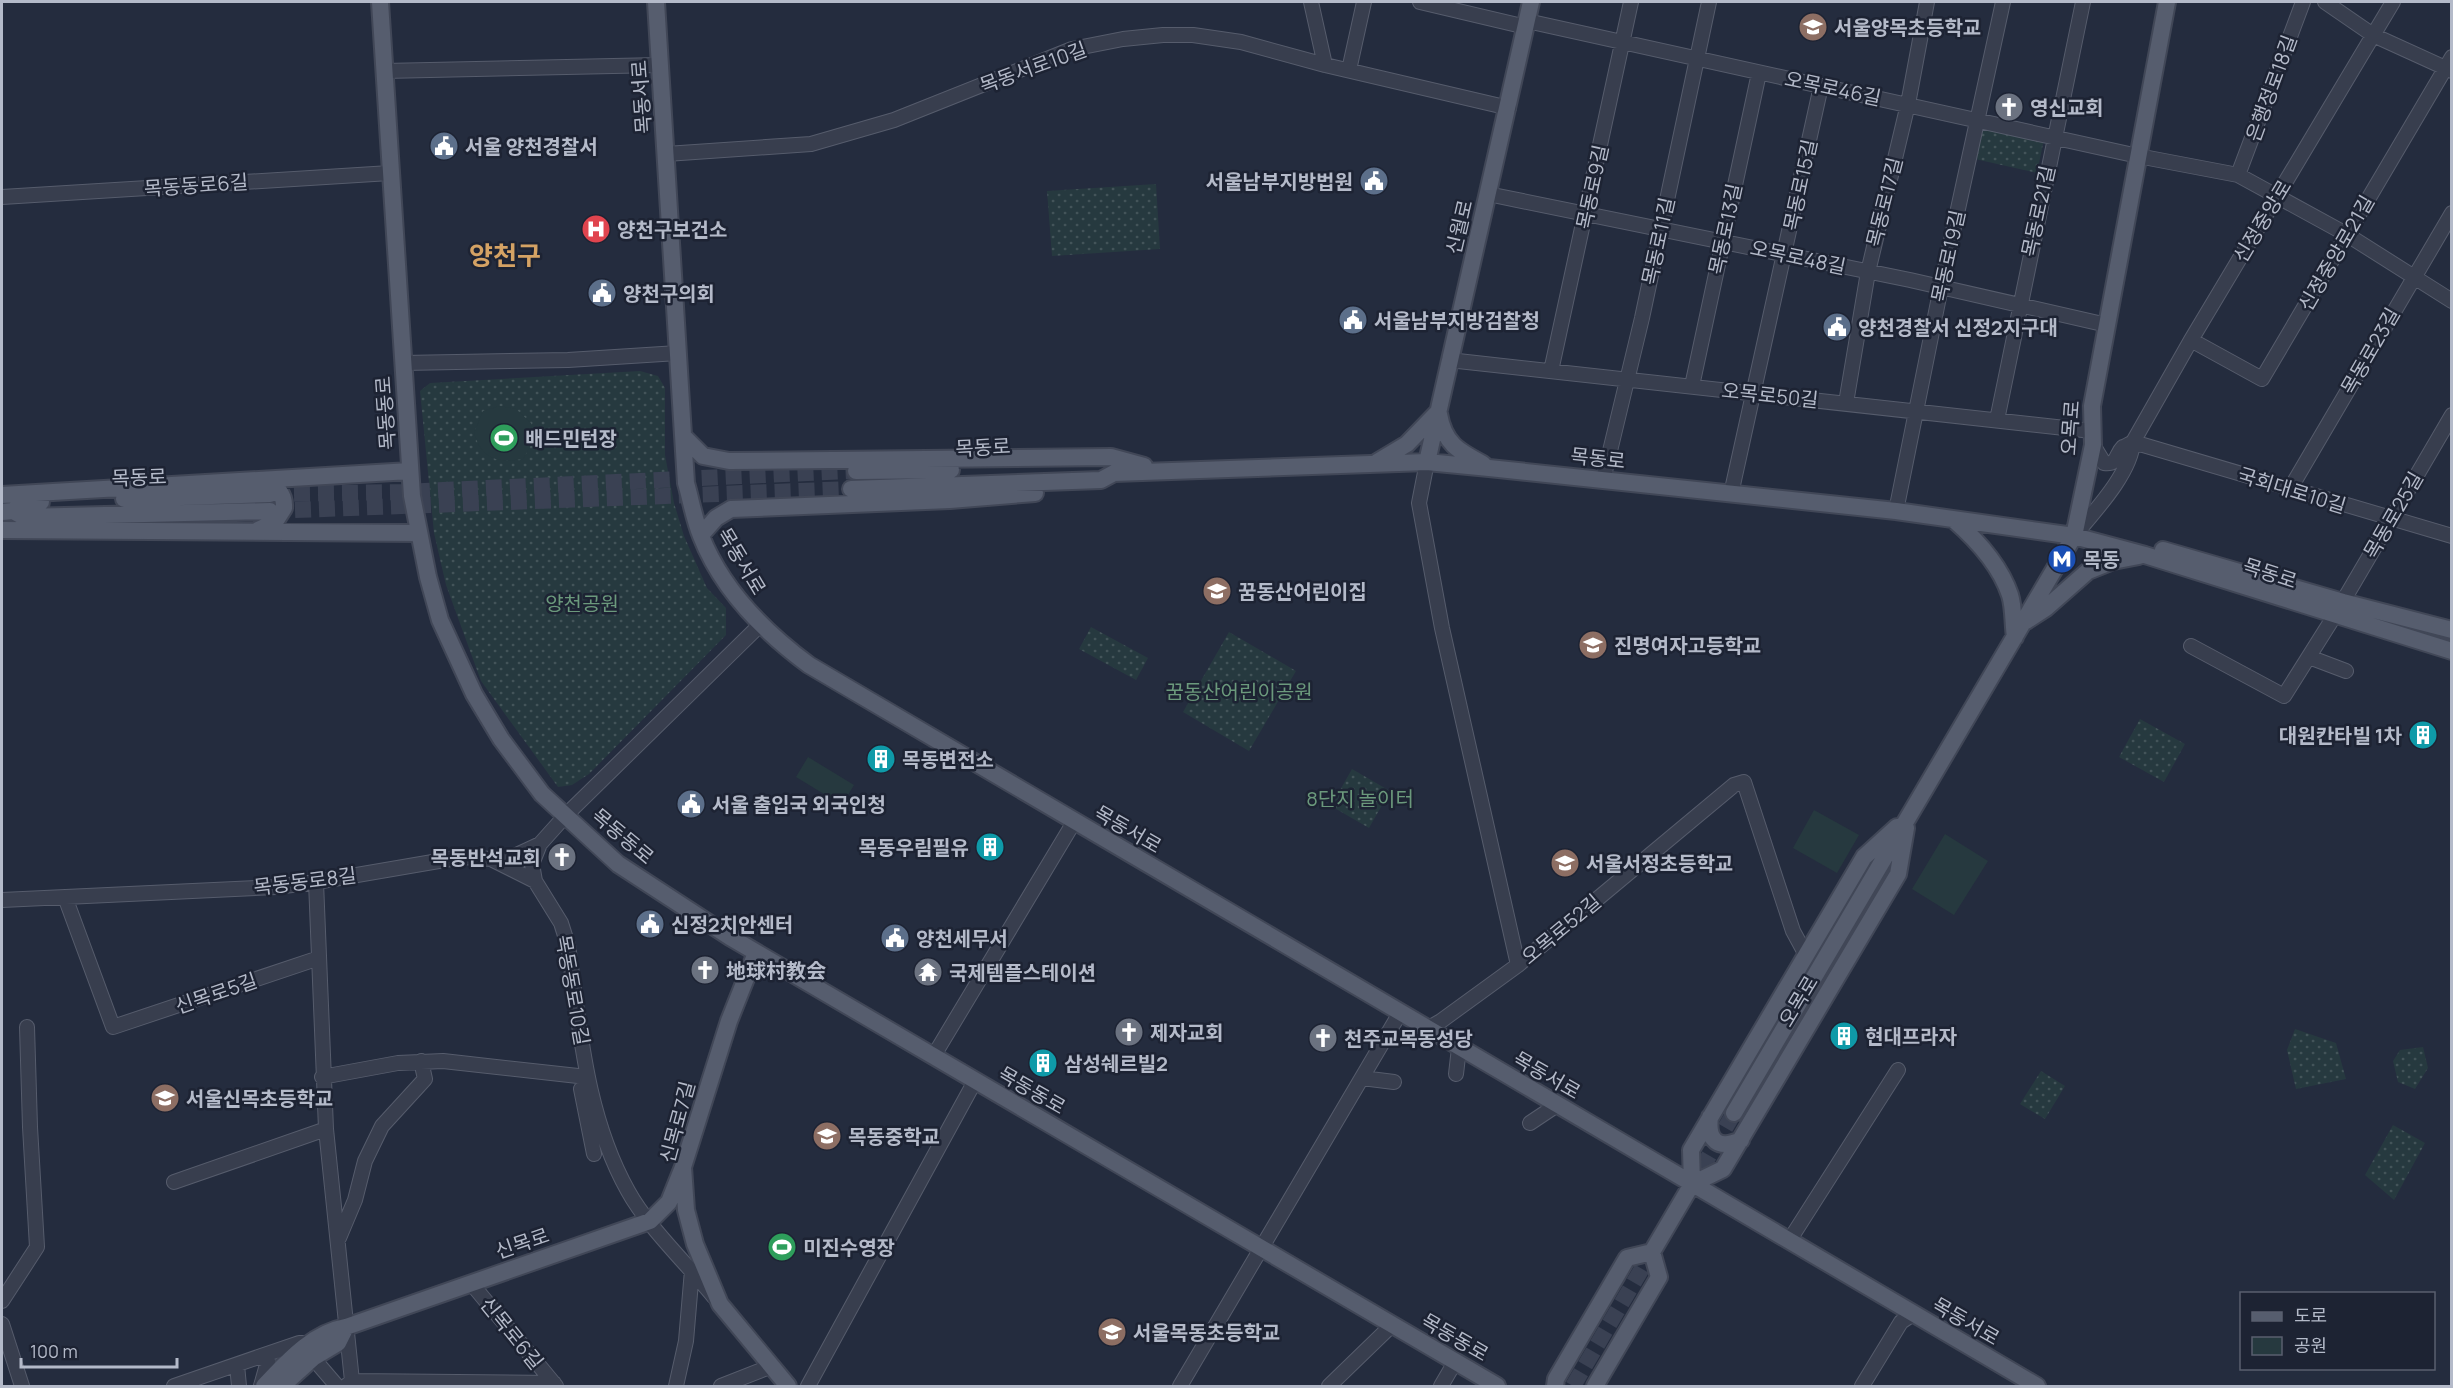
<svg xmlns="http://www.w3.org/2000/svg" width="2453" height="1388" viewBox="0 0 2453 1388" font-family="Manrope,'Noto Sans KR',sans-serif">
	<defs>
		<pattern id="green-dots" width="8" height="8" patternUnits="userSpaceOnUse" patternTransform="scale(1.5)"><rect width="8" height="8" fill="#26393f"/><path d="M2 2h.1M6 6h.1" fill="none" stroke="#435459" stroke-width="1.8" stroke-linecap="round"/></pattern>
	</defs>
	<rect width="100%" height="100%" fill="#242c3e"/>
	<path fill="url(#green-dots)" d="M1982 126 2044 139 2037 173 1975 159Z
		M1156 184 1160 249 1052 256 1047 191Z
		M640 371 658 376 665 388V455L674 503 684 536 707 588 726 608V635L589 774 572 785 558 787 481 681 446 585 434 533 420 391 430 383Z
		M1091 627 1148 658 1136 680 1079 649Z
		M1229 632 1296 671 1249 751 1183 712Z
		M2140 719 2185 744 2164 782 2119 757Z
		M1352 769 1390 791 1369 828 1331 806Z
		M2295 1029 2336 1043 2346 1079 2296 1089 2287 1050Z
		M2423 1047 2428 1068 2415 1089 2398 1082 2393 1061 2400 1050Z
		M2041 1071 2065 1086 2045 1119 2020 1104Z
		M2393 1125 2425 1143 2394 1200 2365 1175Z"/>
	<path fill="#26393f" d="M500 406 516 409 531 423 532 443 523 459C496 463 482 459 474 433L483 411Z
		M808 757 854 785 842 805 796 777Z
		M1814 810 1859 835 1837 873 1793 848Z
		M1945 834 1988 861 1954 915 1912 889Z"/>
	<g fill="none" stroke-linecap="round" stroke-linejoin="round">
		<path stroke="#3a4153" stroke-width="16" stroke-dasharray="16 8" stroke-linecap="butt" d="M270 494 403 492 851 471
			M271 511 851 489
			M1689 1190 1734 1113
			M1573 1386 1657 1243"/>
		<g stroke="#565c6c" stroke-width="16">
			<path id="minor" d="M1311 2 1325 65
				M1420 2 1526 27
				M2325 2 2373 35 2452 71
				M1527 21 2138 156 2238 175 2346 234 2452 301
				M1349 70 1364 2
				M384 71 660 65
				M666 154 811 144 894 120 1072 49 1123 39 1163 35H1193L1241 42 1325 65 1509 108
				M2238 175 2303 2
				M1488 194 1910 280 2107 325
				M2 197 390 173
				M2191 340 2262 379 2452 57
				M1449 360 2092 431
				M403 363 568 360 678 353
				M1551 371 1631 2
				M1692 386 1759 73
				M1846 403 1868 272 1908 104 1927 2
				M1997 420 2083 2
				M2133 442 2452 536
				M2093 445 2104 463C2118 465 2115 455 2123 447 2124 447 2133 442 2133 442
				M1427 462 1419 503 1442 628 1518 965
				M1603 480 1642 318 1709 2
				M2290 489 2452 213
				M1731 494 1821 86
				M1896 511 1941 287 2003 2
				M2074 536C2094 512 2131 473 2133 442L2191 340 2393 2
				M2191 646 2284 696 2335 615 2452 415
				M2309 657 2346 671
				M493 860 535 881
				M316 882 326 1129 352 1381 346 1386
				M65 897 113 1027 319 958
				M2 900 276 887 316 882 462 857 491 859 512 857 540 844
				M1427 1029 1441 1021 1518 965 1734 785 1744 782 1793 931 1806 955
				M933 1057 1074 822
				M1456 1074 1459 1048
				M322 1077 398 1063 443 1061 587 1077
				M1362 1078 1394 1082
				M581 1089 594 1154
				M1530 1123 1557 1105
				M174 1182 326 1129
				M339 1238 355 1200 365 1161 382 1126 425 1079 421 1061
				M1789 1241 1898 1070
				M471 1283 556 1386
				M714 1297C688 1265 647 1226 628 1191 586 1116 580 1029 568 945L561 923 535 881 532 864 540 844 566 815 760 625
				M2 1301 37 1247 30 1127 27 1027
				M2 1324 22 1386
				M259 1357 268 1361 261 1386
				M313 1358 337 1386
				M237 1365 239 1386
				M352 1381 554 1383
				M174 1386 299 1343H310
				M676 1386 686 1341 692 1270
				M721 1386 772 1366
				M808 1386 975 1081
				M1180 1386 1400 1013
				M1329 1386 1392 1325
				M1441 1386 1455 1362
				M1862 1386 1901 1322 1913 1314"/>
		</g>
		<g stroke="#414757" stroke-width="20">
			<path id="major" d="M380 2 412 496 428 577 440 620 474 694 501 739 542 794 618 864 730 937 1497 1386
				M656 2 686 483C691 500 694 519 701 536 722 590 763 631 809 665L2037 1386
				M1439 414C1444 443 1458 451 1483 464
				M683 436 703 456 729 461 1111 457 1144 466
				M1377 462 1407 444 1436 414
				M1427 462 1531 2
				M856 471 951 470
				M851 489 1101 480 1114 473 1427 462 1489 468 1896 511 2074 536 2145 555 2452 651
				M2 495 410 471
				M124 499 270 494
				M13 511 24 517 270 511
				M2 512 13 511 23 503 41 502
				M1954 520C1977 540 2000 565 2010 595 2014 607 2013 624 2015 637
				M2 530 418 533
				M258 530 275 522 284 508C285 494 277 486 264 482
				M701 535 716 518 731 509 950 500 1035 493
				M2163 550 2343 602 2452 630
				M2026 621 2046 608 2088 571 2113 561 2139 556
				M756 953 729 1021 683 1167 686 1210 695 1244 720 1304 788 1386
				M1734 1113 2074 536 2093 445 2092 406 2167 2
				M1710 1117C1707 1141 1718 1150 1741 1140
				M1692 1184 1723 1169 1898 874 1906 828
				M264 1386C287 1362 312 1333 346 1327L650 1221 669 1202 683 1167
				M282 1386 313 1358 338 1343 346 1327
				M1555 1386 1556 1379 1627 1258 1652 1252 1692 1184 1691 1150 1864 857 1897 827
				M1595 1386 1659 1277 1652 1252"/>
		</g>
		<use href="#minor" stroke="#383e4e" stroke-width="14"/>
		<use href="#major" stroke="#565d6e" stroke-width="16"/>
	</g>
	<defs>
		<g id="school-disc" transform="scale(1.5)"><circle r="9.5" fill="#8d6e63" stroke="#1d2333"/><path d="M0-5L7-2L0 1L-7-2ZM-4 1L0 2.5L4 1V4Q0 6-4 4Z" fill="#fff"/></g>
		<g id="church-disc" transform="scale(1.5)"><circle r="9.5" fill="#6b7280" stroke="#1d2333"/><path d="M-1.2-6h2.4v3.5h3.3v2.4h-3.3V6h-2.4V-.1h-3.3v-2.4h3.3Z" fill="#fff"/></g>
		<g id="civic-disc" transform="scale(1.5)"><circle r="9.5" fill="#5c6f8a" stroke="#1d2333"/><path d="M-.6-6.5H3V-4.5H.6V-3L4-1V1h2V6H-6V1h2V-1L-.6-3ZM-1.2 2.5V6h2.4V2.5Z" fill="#fff"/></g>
		<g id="hospital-disc" transform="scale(1.5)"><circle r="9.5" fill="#e0444e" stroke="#1d2333"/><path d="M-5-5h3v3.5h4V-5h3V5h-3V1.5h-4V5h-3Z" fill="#fff"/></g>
		<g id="stadium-disc" transform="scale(1.5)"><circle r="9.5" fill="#2e9e5b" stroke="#1d2333"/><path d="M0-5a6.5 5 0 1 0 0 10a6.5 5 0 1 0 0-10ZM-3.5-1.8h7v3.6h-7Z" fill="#fff"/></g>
		<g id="metro-disc" transform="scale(1.5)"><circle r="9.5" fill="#1a4fb4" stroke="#1d2333"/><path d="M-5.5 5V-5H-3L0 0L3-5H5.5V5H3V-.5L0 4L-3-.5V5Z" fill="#fff"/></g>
		<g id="building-disc" transform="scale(1.5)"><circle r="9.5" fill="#0f9aa8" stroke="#1d2333"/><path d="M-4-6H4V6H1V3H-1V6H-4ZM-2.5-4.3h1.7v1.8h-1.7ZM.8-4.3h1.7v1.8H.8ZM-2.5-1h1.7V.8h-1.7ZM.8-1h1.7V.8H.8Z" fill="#fff"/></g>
		<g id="temple-disc" transform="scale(1.5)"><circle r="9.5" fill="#6b7280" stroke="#1d2333"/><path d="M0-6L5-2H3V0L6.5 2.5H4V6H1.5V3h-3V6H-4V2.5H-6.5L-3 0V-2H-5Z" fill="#fff"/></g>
	</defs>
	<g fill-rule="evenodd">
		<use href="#school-disc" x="1813" y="27"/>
		<use href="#church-disc" x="2009" y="107"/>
		<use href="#civic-disc" x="444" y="146"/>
		<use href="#civic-disc" x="1374" y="181"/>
		<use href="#hospital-disc" x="596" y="229"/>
		<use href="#civic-disc" x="602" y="293"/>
		<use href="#civic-disc" x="1353" y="320"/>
		<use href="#civic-disc" x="1837" y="327"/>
		<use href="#stadium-disc" x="504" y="438"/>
		<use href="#metro-disc" x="2062" y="559"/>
		<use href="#school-disc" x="1217" y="591"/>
		<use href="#school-disc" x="1593" y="645"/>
		<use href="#building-disc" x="2423" y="735"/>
		<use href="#building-disc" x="881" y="759"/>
		<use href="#civic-disc" x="691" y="804"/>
		<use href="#building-disc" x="990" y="847"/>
		<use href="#church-disc" x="562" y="857"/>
		<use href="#school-disc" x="1565" y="863"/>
		<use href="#civic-disc" x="650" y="924"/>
		<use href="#civic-disc" x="895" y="938"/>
		<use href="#church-disc" x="705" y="970"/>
		<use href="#temple-disc" x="928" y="972"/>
		<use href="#church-disc" x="1129" y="1032"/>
		<use href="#building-disc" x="1844" y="1036"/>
		<use href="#church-disc" x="1323" y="1038"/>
		<use href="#building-disc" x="1043" y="1063"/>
		<use href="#school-disc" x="165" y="1098"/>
		<use href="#school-disc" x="827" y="1136"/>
		<use href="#stadium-disc" x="782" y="1247"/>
		<use href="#school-disc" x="1112" y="1332"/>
	</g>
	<g text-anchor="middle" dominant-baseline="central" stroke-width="5" stroke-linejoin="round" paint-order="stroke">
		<g font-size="20" font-weight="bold" fill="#b4bac9" stroke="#1d2333" text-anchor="start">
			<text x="1834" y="27">서울양목초등학교</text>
			<text x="2030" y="107">영신교회</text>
			<text x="465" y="146">서울 양천경찰서</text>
			<text x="1353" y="181" text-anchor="end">서울남부지방법원</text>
			<text x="617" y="229">양천구보건소</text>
			<text x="623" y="293">양천구의회</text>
			<text x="1374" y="320">서울남부지방검찰청</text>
			<text x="1858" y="327">양천경찰서 신정2지구대</text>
			<text x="525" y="438">배드민턴장</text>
			<text x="2083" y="559">목동</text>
			<text x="1238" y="591">꿈동산어린이집</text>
			<text x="1614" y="645">진명여자고등학교</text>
			<text x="2402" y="735" text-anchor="end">대원칸타빌 1차</text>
			<text x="902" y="759">목동변전소</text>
			<text x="712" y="804">서울 출입국 외국인청</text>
			<text x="969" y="847" text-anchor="end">목동우림필유</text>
			<text x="541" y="857" text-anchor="end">목동반석교회</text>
			<text x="1586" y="863">서울서정초등학교</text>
			<text x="671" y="924">신정2치안센터</text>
			<text x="916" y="938">양천세무서</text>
			<text x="726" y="970">地球村教会</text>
			<text x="949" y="972">국제템플스테이션</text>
			<text x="1150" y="1032">제자교회</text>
			<text x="1865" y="1036">현대프라자</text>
			<text x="1344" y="1038">천주교목동성당</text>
			<text x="1064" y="1063">삼성쉐르빌2</text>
			<text x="186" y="1098">서울신목초등학교</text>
			<text x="848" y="1136">목동중학교</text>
			<text x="803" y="1247">미진수영장</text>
			<text x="1133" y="1332">서울목동초등학교</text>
		</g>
		<g font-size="20" fill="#b4bac9" stroke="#1d2333">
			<text transform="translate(1033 67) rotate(-20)">목동서로10길</text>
			<text transform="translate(1833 88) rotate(12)">오목로46길</text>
			<text transform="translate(2271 88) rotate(-70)">은행정로18길</text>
			<text transform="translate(641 97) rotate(-94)">목동서로</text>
			<text transform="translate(196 185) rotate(-4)">목동동로6길</text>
			<text transform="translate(1800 185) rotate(-78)">목동로15길</text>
			<text transform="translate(1592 187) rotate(-78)">목동로9길</text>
			<text transform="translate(1884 202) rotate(-76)">목동로17길</text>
			<text transform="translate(2038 211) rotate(-78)">목동로21길</text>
			<text transform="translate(2262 221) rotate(-59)">신정중앙로</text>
			<text transform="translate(1459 227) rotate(-77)">신월로</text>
			<text transform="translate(1725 229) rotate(-78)">목동로13길</text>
			<text transform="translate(1658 241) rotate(-78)">목동로11길</text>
			<text transform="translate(2336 253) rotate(-60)">신정중앙로21길</text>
			<text transform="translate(1948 256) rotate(-78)">목동로19길</text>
			<text transform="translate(1798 257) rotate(12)">오목로48길</text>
			<text transform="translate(2370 351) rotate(-60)">목동로23길</text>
			<text transform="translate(1770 395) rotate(6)">오목로50길</text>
			<text transform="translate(385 413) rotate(-94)">목동동로</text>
			<text transform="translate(2070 428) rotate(-86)">오목로</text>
			<text transform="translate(983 447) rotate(-3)">목동로</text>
			<text transform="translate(1598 458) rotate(6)">목동로</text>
			<text transform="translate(139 477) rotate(-2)">목동로</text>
			<text transform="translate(2292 490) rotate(17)">국회대로10길</text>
			<text transform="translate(2393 515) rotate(-60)">목동로25길</text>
			<text transform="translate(742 561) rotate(59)">목동서로</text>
			<text transform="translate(2270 573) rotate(18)">목동로</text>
			<text transform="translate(1128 829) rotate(30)">목동서로</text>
			<text transform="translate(623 836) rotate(40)">목동동로</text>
			<text transform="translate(305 881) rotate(-7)">목동동로8길</text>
			<text transform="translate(1561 929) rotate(-40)">오목로52길</text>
			<text transform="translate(573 990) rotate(80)">목동동로10길</text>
			<text transform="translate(216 993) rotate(-19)">신목로5길</text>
			<text transform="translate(1798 1001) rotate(-59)">오목로</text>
			<text transform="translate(1547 1075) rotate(30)">목동서로</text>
			<text transform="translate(1032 1090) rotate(30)">목동동로</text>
			<text transform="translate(677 1122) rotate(-75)">신목로7길</text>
			<text transform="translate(522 1243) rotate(-19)">신목로</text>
			<text transform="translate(1966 1321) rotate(30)">목동서로</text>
			<text transform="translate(512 1333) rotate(51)">신목로6길</text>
			<text transform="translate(1455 1337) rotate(30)">목동동로</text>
		</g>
		<g font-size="20" fill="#6b997c" stroke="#1d2333">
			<text x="582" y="603">양천공원</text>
			<text x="1239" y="691">꿈동산어린이공원</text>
			<text x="1360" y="798">8단지 놀이터</text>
		</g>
		<g font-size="26" font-weight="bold" fill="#d4a264" stroke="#1d2333">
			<text x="505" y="255">양천구</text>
		</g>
	</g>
	<rect width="2453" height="1388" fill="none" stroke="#b4bac9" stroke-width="6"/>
	<rect x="2240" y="1292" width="195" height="78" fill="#1d2333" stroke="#595f6f" stroke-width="1.5"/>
	<rect x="2252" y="1312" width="30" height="9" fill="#565d6e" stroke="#595f6f" stroke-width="1.5"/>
	<text x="2294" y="1322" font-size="18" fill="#b4bac9">도로</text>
	<rect x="2252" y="1337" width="30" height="18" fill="#26393f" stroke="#595f6f" stroke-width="1.5"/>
	<text x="2294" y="1352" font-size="18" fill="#b4bac9">공원</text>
	<path d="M21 1358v9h156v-9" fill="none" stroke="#b4bac9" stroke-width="3"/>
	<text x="30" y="1358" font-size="18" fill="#b4bac9" stroke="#1d2333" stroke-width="4.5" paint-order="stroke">100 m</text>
</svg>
